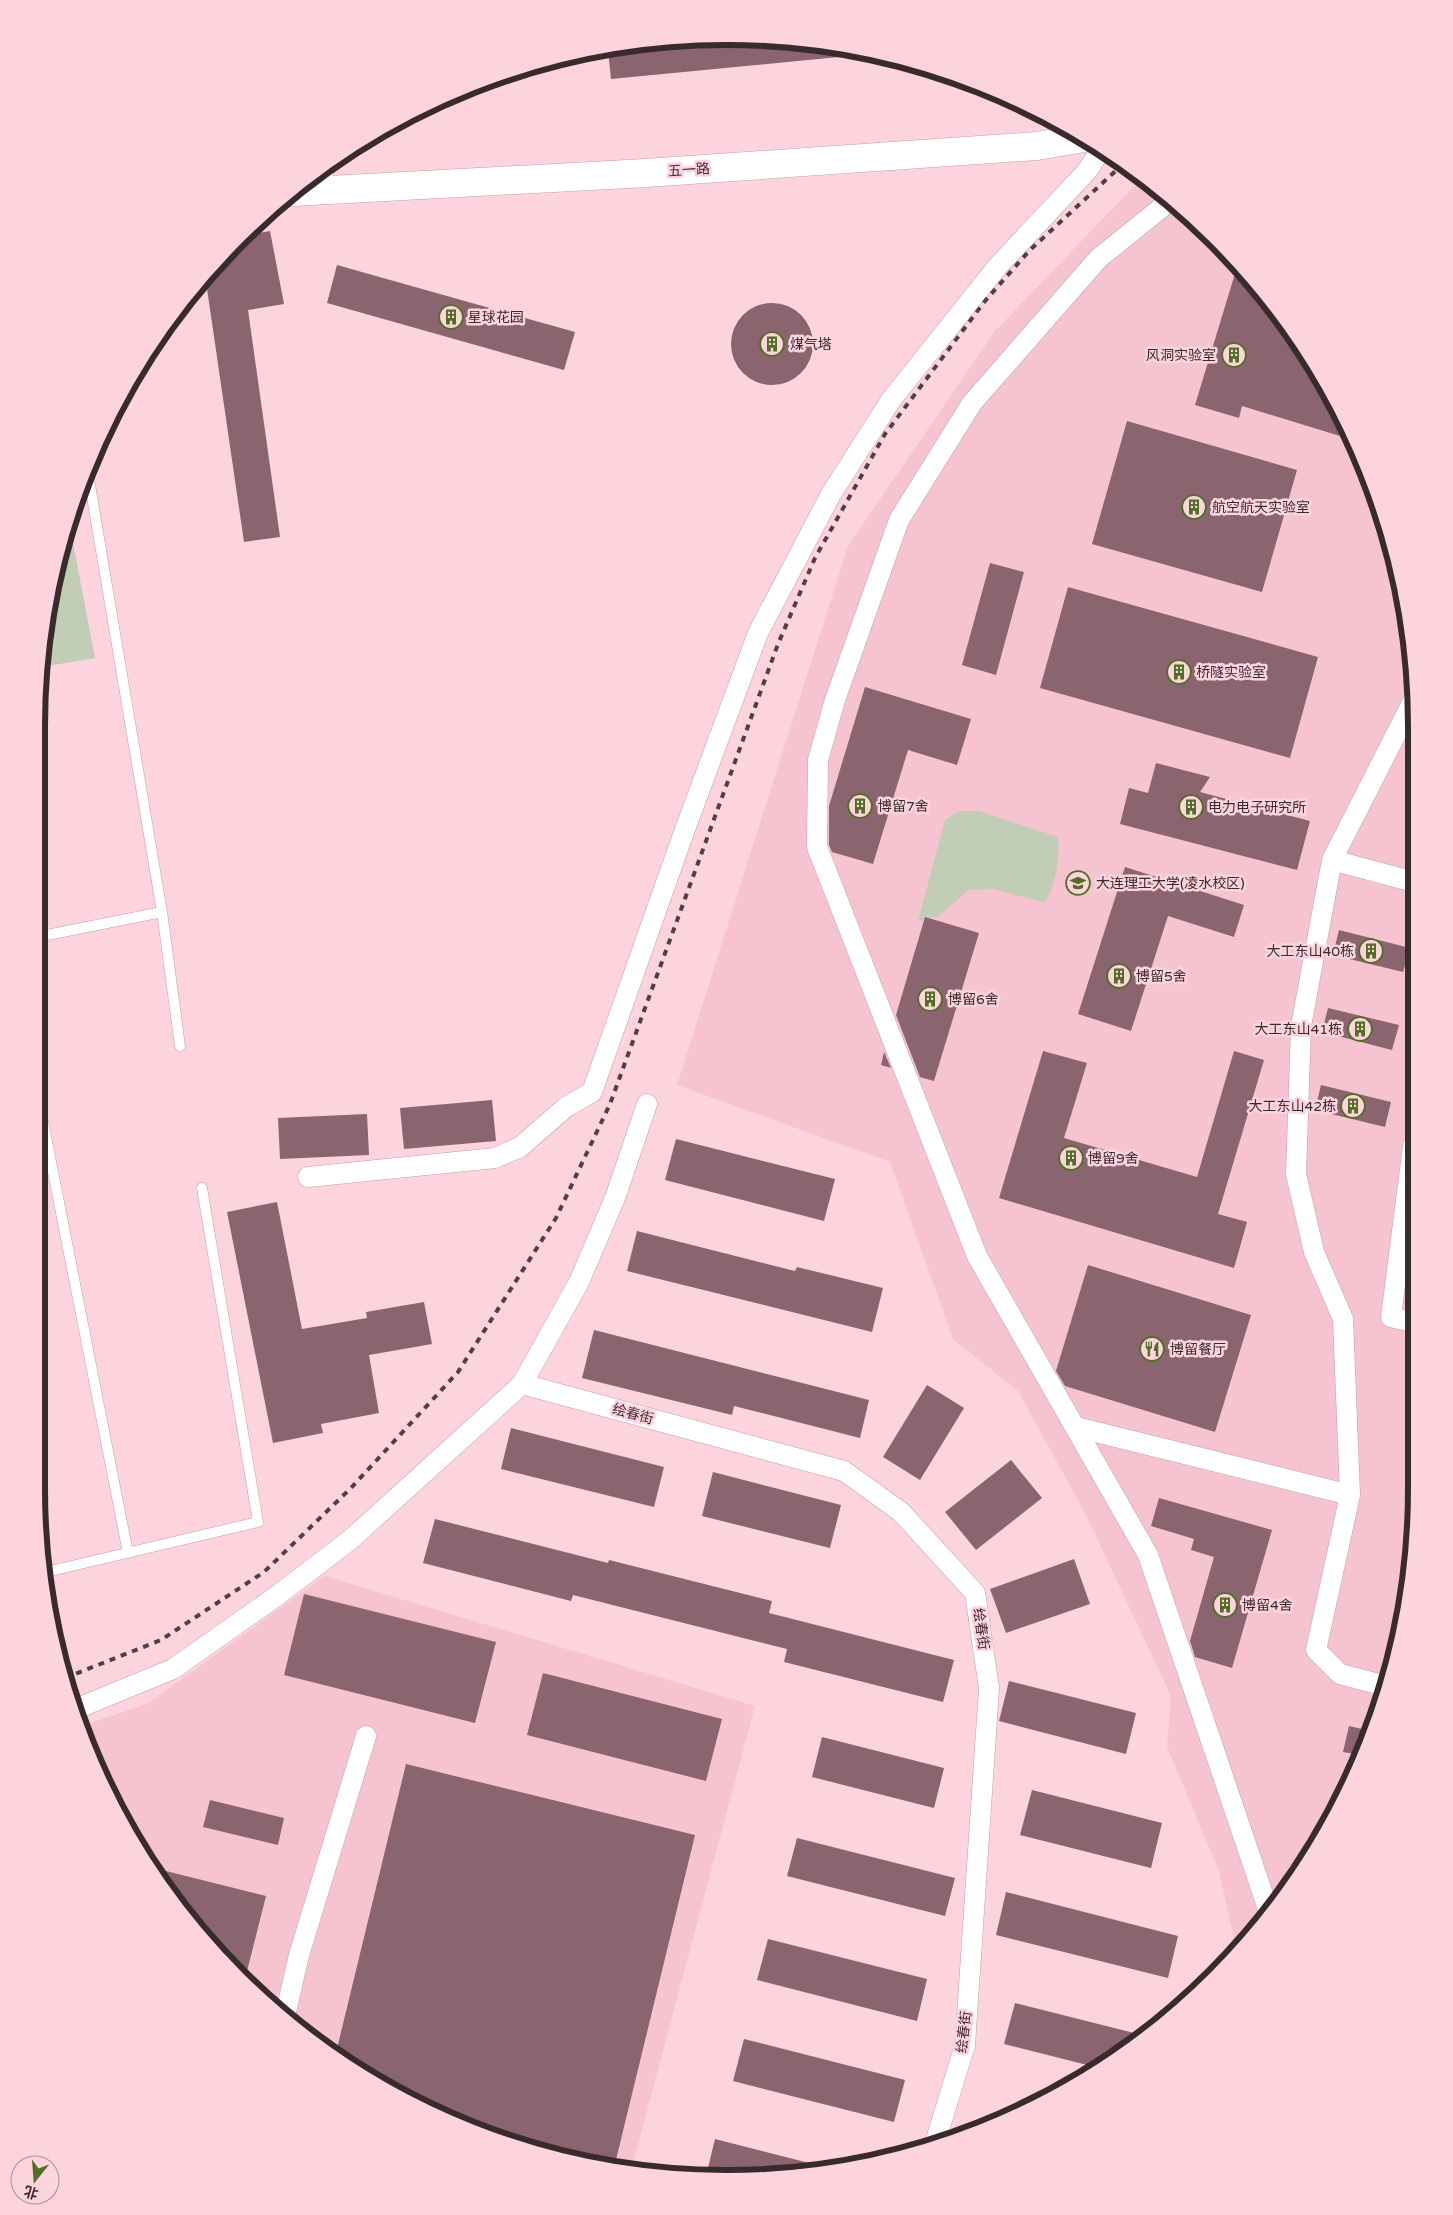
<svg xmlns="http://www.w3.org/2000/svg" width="1453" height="2215" viewBox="0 0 1453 2215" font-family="'Varela Round','Noto Sans SC',sans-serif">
	<rect width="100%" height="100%" fill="#fdd3de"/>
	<path fill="#f6c4d1" d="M1141 179 1182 208 1274 307 1346 421 1393 548 1415 682 1411 1579 1380 1710 1346 1794 1245 1944 1237 1952 1219 1871 1167 1747 1171 1696 1086 1515 1018 1391 953 1339 890 1162 677 1085 848 546 995 331Z
		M325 1576 755 1706 631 2171 592 2165 463 2126 306 2036 208 1944 153 1872 81 1726 147 1704Z"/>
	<path fill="#c1cdb5" d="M69 522 95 658 42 667C42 619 52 568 69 522Z
		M959 811H979L1058 837C1060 858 1056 884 1045 903L994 889 969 890 939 916 918 921 945 820Z"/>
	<path fill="#8a646e" d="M682 38 817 42 859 52V55L611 79 608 50Z
		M270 231 284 304 248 310 280 537 244 542 205 275 246 235Z
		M337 265 575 332 564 370 327 303Z
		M1237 267 1274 307 1346 421 1353 440 1242 406 1239 418 1195 405Z
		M731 344a41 41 0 1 1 82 0a41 41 0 1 1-82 0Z
		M1127 421 1297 470 1262 592 1092 544Z
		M990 563 1024 572 996 675 962 665Z
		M1068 587 1318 657 1290 758 1040 688Z
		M865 687 971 719 957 765 908 750 873 864 832 852 829 845V806Z
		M1156 763 1210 777 1200 792 1310 821 1297 870 1120 824 1129 788 1148 793Z
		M1125 867 1244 905 1234 937 1168 916 1131 1031 1078 1014Z
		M925 917 979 933 934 1081 920 1077 896 1015Z
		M1339 930 1410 948 1403 972 1333 955Z
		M1328 1008 1399 1025 1392 1050 1322 1032Z
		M1043 1051 1087 1063 1064 1138 1197 1177 1234 1051 1264 1060 1218 1214 1247 1222 1234 1268 999 1198Z
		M884 1052 891 1068 881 1065Z
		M1321 1085 1391 1102 1385 1127 1315 1110Z
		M492 1100 496 1141 404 1149 400 1108Z
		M367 1114 369 1155 280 1159 278 1118Z
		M676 1139 835 1179 824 1221 665 1180Z
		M277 1202 302 1329 367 1318 366 1312 424 1302 432 1344 369 1355 379 1413 321 1424 323 1433 273 1443 227 1212Z
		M637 1231 795 1271 797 1267 883 1288 872 1332 627 1271Z
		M1088 1265 1251 1315 1215 1432 1065 1386 1056 1371Z
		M594 1330 869 1400 860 1438 734 1406 732 1415 582 1378Z
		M927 1385 964 1408 920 1480 883 1457Z
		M511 1428 664 1467 654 1507 501 1469Z
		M1011 1460 1042 1498 976 1550 945 1512Z
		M713 1472 841 1505 830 1548 702 1516Z
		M1159 1498 1272 1530 1232 1668 1195 1657 1190 1641 1214 1557 1191 1550 1194 1539 1151 1526Z
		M435 1519 608 1563 609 1560 772 1601 769 1613 954 1660 943 1702 784 1662 787 1649 573 1595 571 1601 423 1563Z
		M1074 1559 1090 1604 1006 1633 990 1589Z
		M304 1594 496 1642 475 1723 284 1675Z
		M543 1673 722 1719 706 1781 527 1735Z
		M1009 1681 1136 1713 1126 1754 999 1721Z
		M1349 1726 1371 1731 1361 1755 1343 1752Z
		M822 1737 944 1768 934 1808 812 1777Z
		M406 1764 695 1835 614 2168 592 2165 463 2126 336 2053Z
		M1032 1790 1162 1823 1151 1868 1020 1835Z
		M210 1800 284 1818 278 1845 203 1827Z
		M797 1838 955 1878 945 1916 787 1876Z
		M150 1867 266 1896 245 1979 208 1944Z
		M1006 1892 1178 1936 1168 1978 996 1935Z
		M768 1939 927 1979 917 2021 757 1980Z
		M1015 2003 1146 2036 1099 2068 1004 2044Z
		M744 2039 905 2080 894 2122 733 2081Z
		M715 2139 817 2165V2168L706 2176Z"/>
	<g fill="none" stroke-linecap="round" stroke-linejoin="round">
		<g stroke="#c49da7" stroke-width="11">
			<path id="service" d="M88 473 162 912 180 1046
				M42 936 162 912
				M42 1116 128 1553
				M42 1573 258 1522 202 1188"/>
		</g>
		<g stroke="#c49da7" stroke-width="21">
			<path id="minor" d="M1171 200 1099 258 972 403 899 520 835 700 818 760 817 847 977 1256 1148 1555 1268 1909
				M1332 860 1301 1026 1296 1174 1314 1252 1343 1319 1350 1495 1316 1650 1340 1674 1386 1686
				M1414 882 1332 860 1415 697
				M308 1177 495 1158 520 1147 566 1107 592 1092 684 832 758 633 831 494 891 400 997 267 1087 171 1101 150
				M1412 1322 1391 1317 1413 1146
				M522 1384 844 1471 901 1512 975 1593 989 1688 965 2045 935 2143
				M1076 1427 1350 1495
				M73 1710 173 1669 278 1595 350 1540 522 1384 579 1282 615 1198 647 1104
				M285 2016 299 1955 366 1736"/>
		</g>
		<g stroke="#c49da7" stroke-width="26">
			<path id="tertiary" d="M308 192 322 169"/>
		</g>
		<g stroke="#c49da7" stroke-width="29">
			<path id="secondary" d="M293 192 646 173 1037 146 1084 138"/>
		</g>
		<use href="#service" stroke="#fff" stroke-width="10"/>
		<use href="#minor" stroke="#fff" stroke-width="20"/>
		<use href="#tertiary" stroke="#fff" stroke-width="25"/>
		<use href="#secondary" stroke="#fff" stroke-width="28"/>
		<path stroke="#513f44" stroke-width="4" stroke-dasharray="6 6" stroke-linecap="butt" d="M65 1678 161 1640 264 1572 351 1488 458 1372 556 1218 610 1104 778 644 815 558 885 434 985 301 1030 250 1122 165"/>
	</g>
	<defs>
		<g id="building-ring" transform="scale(1.25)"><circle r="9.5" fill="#fdd3de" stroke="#506f24" stroke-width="1.5"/><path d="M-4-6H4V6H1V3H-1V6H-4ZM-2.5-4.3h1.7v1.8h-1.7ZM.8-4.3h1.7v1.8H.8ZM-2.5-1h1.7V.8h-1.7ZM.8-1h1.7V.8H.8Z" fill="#506f24"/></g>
		<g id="university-ring" transform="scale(1.25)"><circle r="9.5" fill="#fdd3de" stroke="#506f24" stroke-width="1.5"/><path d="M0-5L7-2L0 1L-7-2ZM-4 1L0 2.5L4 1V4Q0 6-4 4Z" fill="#506f24"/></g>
		<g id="restaurant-ring" transform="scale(1.25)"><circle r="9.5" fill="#fdd3de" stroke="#506f24" stroke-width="1.5"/><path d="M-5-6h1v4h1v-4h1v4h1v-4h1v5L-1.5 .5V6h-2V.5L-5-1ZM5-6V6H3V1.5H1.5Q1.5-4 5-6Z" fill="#506f24"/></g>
	</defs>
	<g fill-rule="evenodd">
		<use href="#building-ring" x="451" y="317"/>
		<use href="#building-ring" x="772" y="344"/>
		<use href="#building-ring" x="1234" y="355"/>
		<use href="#building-ring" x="1194" y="507"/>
		<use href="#building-ring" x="1179" y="672"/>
		<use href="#building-ring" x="860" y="806"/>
		<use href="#building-ring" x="1191" y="807"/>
		<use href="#university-ring" x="1078" y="883"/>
		<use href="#building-ring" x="1371" y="951"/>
		<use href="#building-ring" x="1119" y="976"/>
		<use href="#building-ring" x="930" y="999"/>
		<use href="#building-ring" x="1360" y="1029"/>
		<use href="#building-ring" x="1353" y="1106"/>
		<use href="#building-ring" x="1071" y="1158"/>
		<use href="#restaurant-ring" x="1152" y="1349"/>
		<use href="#building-ring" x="1225" y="1605"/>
	</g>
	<g text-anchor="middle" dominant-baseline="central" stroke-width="5" stroke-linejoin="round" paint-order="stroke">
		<g font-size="14" fill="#392a2e" stroke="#fdd3de">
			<text transform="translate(689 170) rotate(-4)">五一路</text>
			<text transform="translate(633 1414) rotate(15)">绘春街</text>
			<text transform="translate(981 1629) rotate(82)">绘春街</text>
			<text transform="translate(964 2032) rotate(-83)">绘春街</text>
		</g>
		<g font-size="14" fill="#392a2e" stroke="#fdd3de" text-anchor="start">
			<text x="468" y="317">星球花园</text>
			<text x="790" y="344">煤气塔</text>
			<text x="1216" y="355" text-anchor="end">风洞实验室</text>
			<text x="1212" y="507">航空航天实验室</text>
			<text x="1196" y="672">桥隧实验室</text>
			<text x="878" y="806">博留7舍</text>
			<text x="1208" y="807">电力电子研究所</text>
			<text x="1096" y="883">大连理工大学(凌水校区)</text>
			<text x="1354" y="951" text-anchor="end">大工东山40栋</text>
			<text x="1136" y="976">博留5舍</text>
			<text x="948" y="999">博留6舍</text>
			<text x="1342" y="1029" text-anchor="end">大工东山41栋</text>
			<text x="1336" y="1106" text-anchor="end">大工东山42栋</text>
			<text x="1088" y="1158">博留9舍</text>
			<text x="1170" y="1349">博留餐厅</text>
			<text x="1242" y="1605">博留4舍</text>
		</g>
	</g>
	<path d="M0 0H1453V2215H0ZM726 45H727A681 681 0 0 1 1408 726V1489A681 681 0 0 1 727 2170H726A681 681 0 0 1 45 1489V726A681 681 0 0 1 726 45Z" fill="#fdd3de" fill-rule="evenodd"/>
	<path fill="none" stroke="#392a2e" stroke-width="6" d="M726 45H727A681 681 0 0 1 1408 726V1489A681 681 0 0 1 727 2170H726A681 681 0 0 1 45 1489V726A681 681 0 0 1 726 45Z"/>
	<g transform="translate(35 2180) rotate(197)"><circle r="24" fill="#fdd3de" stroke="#af8f98"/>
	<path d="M0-4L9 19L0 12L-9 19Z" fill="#506f24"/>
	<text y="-8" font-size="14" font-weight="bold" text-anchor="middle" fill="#392a2e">北</text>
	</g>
</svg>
